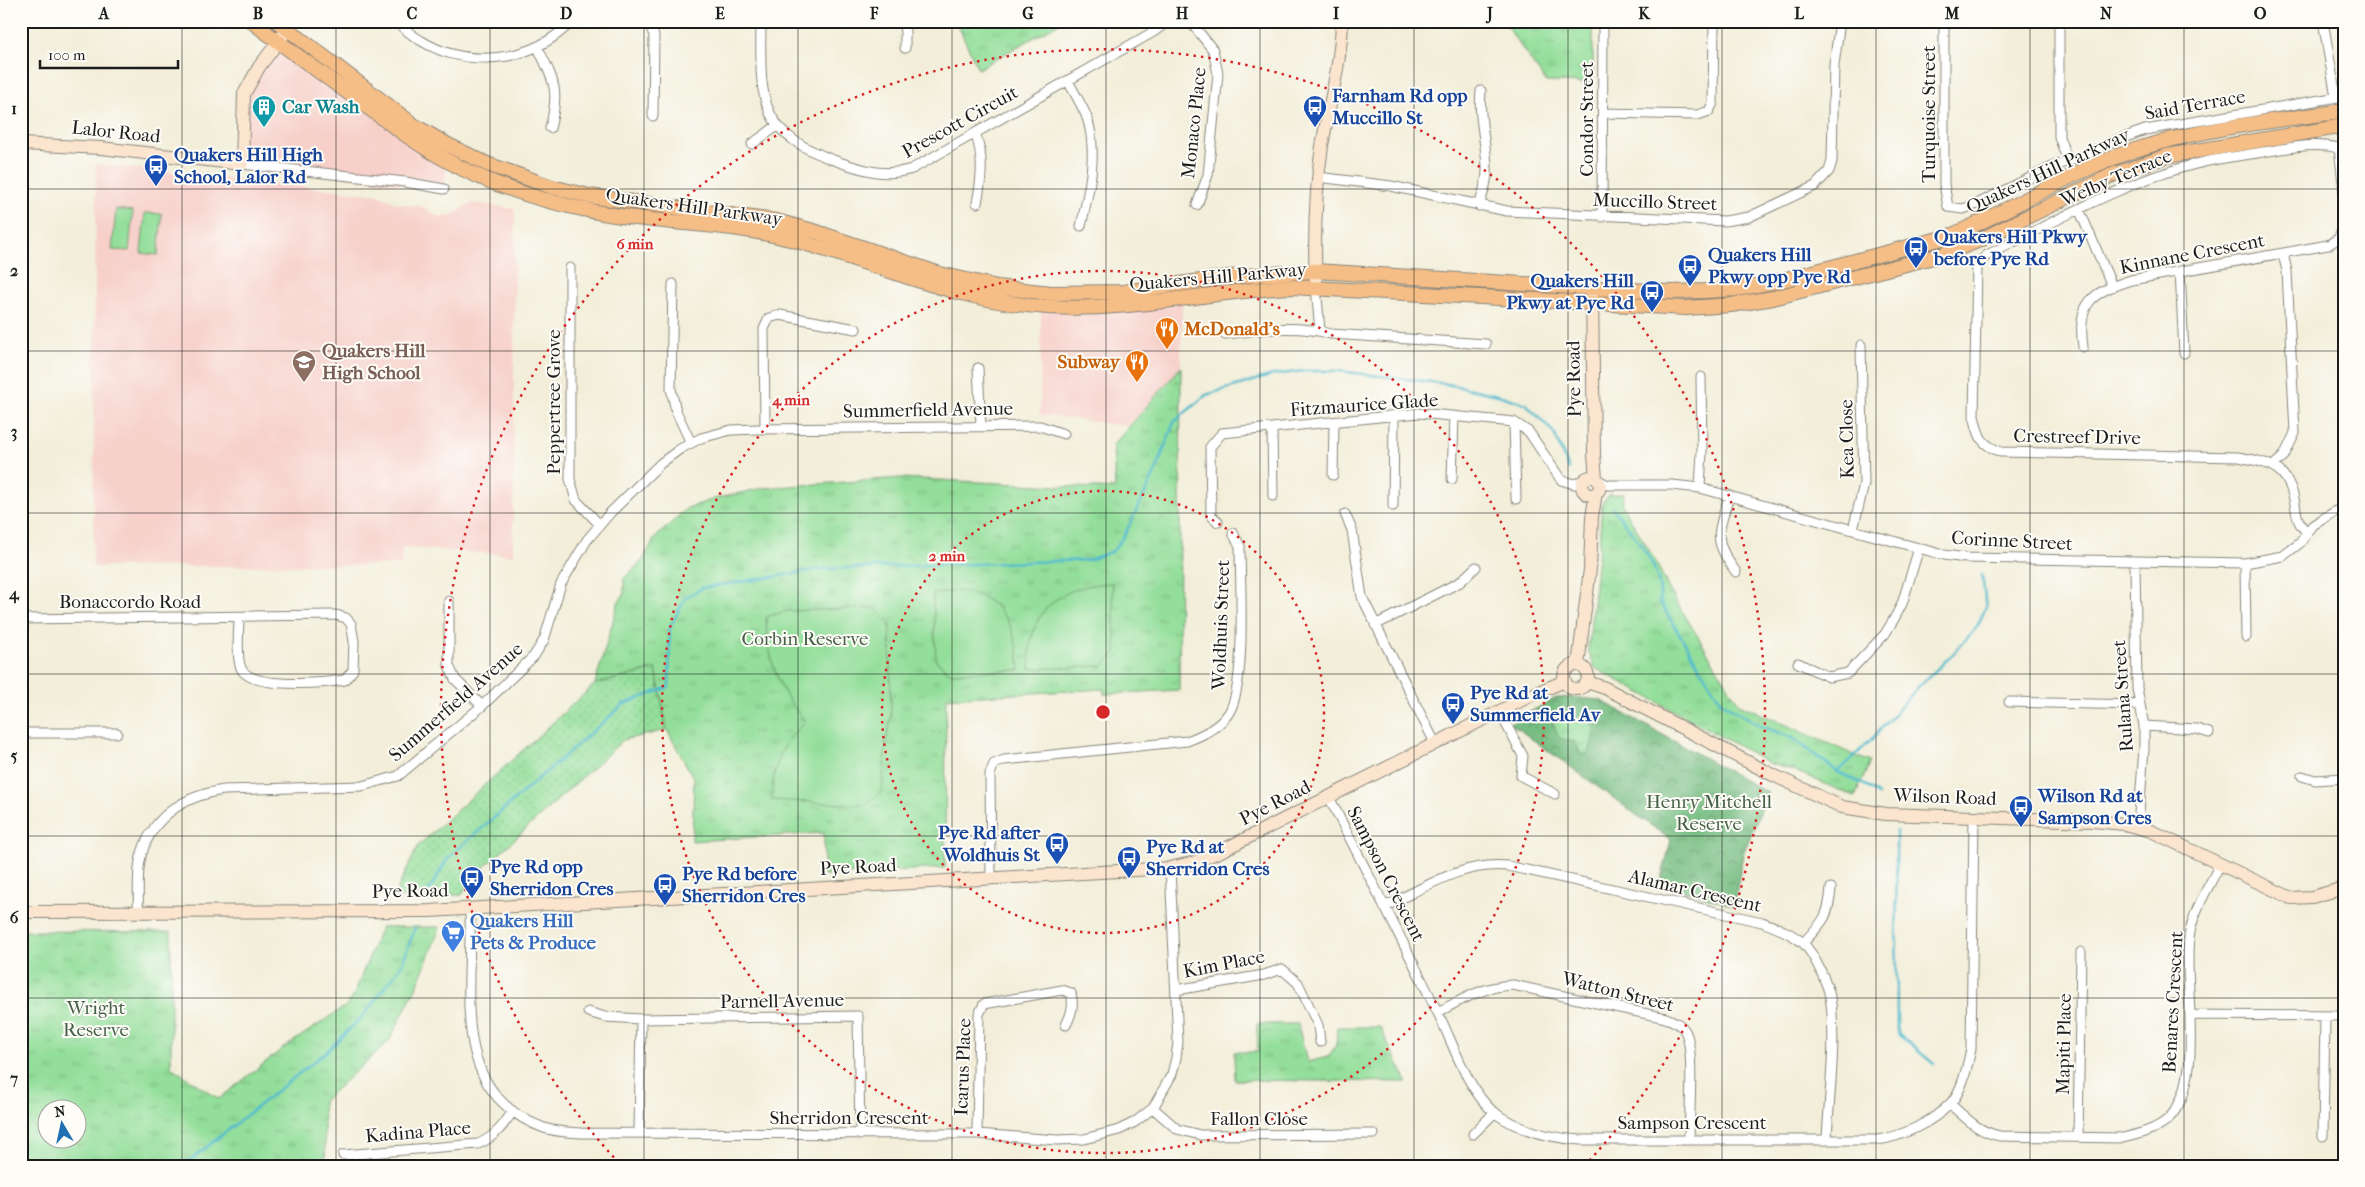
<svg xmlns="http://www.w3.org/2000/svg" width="2365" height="1187" viewBox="0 0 2365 1187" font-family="'IM FELL French Canon',serif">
	<defs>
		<pattern id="grass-dots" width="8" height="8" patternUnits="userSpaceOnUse" patternTransform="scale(1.25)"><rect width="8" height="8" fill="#93de9a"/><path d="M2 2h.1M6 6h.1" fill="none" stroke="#7ebe84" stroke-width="1.8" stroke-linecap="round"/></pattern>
		<pattern id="forest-crowns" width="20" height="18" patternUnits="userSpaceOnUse" patternTransform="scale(1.25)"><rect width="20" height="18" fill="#76bd82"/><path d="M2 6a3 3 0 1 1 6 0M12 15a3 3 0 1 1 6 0" fill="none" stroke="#60996a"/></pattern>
		<pattern id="park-tufts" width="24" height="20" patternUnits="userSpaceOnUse" patternTransform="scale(1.25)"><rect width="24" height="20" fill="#93de9a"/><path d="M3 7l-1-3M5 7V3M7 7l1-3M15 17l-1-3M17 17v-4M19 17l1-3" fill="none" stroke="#7ebe84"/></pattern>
	</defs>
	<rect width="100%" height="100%" fill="#fdfcf7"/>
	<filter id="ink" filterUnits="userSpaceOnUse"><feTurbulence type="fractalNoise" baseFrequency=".02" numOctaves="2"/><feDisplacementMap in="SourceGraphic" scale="10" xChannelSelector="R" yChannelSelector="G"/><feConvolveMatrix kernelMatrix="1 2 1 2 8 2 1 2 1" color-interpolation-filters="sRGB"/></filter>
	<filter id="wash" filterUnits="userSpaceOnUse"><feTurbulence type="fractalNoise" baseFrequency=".0096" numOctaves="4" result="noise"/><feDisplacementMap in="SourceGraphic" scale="20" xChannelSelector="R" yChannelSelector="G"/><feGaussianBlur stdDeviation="1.12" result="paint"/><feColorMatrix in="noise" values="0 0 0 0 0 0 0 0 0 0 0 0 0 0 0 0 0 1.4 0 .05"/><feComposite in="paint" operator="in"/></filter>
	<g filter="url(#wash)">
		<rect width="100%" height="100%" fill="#f2eed9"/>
		<path fill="#f7d0ca" d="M279 42 447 161 444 189 242 165 244 94Z
			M96 164 379 195 395 203 421 206 438 216 444 217 457 213 467 205 473 203 515 209 513 555 402 548 401 565 93 567Z
			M1182 299 1181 367 1128 426 1040 415 1041 307Z"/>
		<path fill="url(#grass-dots)" stroke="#587d5b" d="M656 669 667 730 623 740 468 882 462 895 393 898 418 846 595 684Z"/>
		<path fill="url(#forest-crowns)" stroke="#496c4f" d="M1570 697 1600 700 1768 793 1743 854 1734 906 1660 883 1671 840 1510 723 1556 698Z"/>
		<path fill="url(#park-tufts)" stroke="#587d5b" fill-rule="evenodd" d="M956 21H1063L978 69Z
			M1503 21H1593V83L1546 82Z
			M1181 367 1179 690 1104 694V689L946 698 945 868 824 875V833L692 841 694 779 667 730 656 669 595 684 618 603 624 594V578L642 561 655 538 687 508 718 498 763 488 901 478 1115 489 1113 445Z
			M1624 493 1622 505 1655 560 1670 591 1739 704 1870 762 1855 797 1793 770 1771 764 1595 668 1588 651 1599 546 1602 503 1609 495Z
			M1567 715 1576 722 1589 720 1595 729 1589 753 1581 755 1575 742 1559 738 1553 723 1560 716Z
			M381 927H440L417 986 389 1041 323 1101 326 1166H21V931L171 932V1067L219 1099 282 1049 346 1006 353 997ZM48 1110H78V1140H48Z
			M1257 1024H1298L1307 1062 1328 1057 1336 1045 1337 1027H1380L1407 1082 1235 1080 1234 1052H1258Z"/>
		<path fill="#93de9a" stroke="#587d5b" d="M116 209 133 211 129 251 112 250Z
			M145 213 162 214 158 255 141 253Z
			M1112 583 1116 652 1103 666 1030 669C1025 613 1058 585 1112 583Z
			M957 591C1003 594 1017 630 1020 670L951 673 936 661 933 594Z
			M875 608 890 623 891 717 886 742 882 791 865 805 772 800C772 769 781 741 806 722 777 690 768 659 766 617L787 611Z"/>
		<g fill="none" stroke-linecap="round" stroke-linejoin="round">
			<path stroke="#51bace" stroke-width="2.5" d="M1613 508C1634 536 1663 565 1660 602L1721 702 1759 725 1792 738 1838 772 1867 786 1878 795
				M1838 772 1873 738 1918 687 1952 655 1977 627 1986 607 1982 575
				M1896 831 1897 1026 1899 1035 1934 1064
				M426 896 448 858 624 704 669 687 670 627 685 598 702 588 821 569 1089 560 1113 551 1125 534 1155 473 1174 422 1206 395 1273 375 1304 371H1338L1447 384 1498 395 1526 404 1554 433 1569 469
				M157 1166 189 1161 326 1052 364 1015 401 966 415 928"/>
		</g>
	</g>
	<g filter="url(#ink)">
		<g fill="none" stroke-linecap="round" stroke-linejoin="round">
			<g stroke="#87857a" stroke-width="11">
				<path id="street" d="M395 21C403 27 411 35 420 40 468 70 534 62 572 21
					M649 21 654 36 653 116
					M761 21C760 102 757 134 842 163 867 171 886 177 912 169L1155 31 1168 21
					M902 21 905 31V48
					M1190 21 1213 50 1218 74 1208 175 1197 205
					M1944 21V184L1948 207 1963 209 1977 204 2054 166 2084 156 2112 142 2145 130 2344 96
					M2059 21V137L2068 161
					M2323 21 2336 97
					M538 48C554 81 560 90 550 128
					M1068 81C1074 92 1081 104 1086 115 1099 149 1089 192 1081 226
					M1603 113 1698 115 1709 111 1713 103 1714 21
					M975 133C984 156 982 178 977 203
					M752 144 777 126
					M242 164 405 182 444 189
					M1318 177 1391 186 1507 211 1725 221 1749 217 1815 186 1829 171 1832 161 1834 65 1840 21
					M1479 206C1483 193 1488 180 1487 167 1486 141 1478 117 1481 91
					M2079 209 2112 286
					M1602 217 1603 21
					M570 268V479L576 500 600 525
					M2180 271 2184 353
					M673 284 671 389 676 411 691 443
					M1316 287 1320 331
					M1225 334C1260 330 1296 324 1331 334L1486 344
					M2083 347C2077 303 2090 293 2131 280L2328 245 2339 238 2344 223
					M978 368 981 426
					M1514 422 1516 499
					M765 428 764 329 769 318 780 315 856 329
					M1272 428 1273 496
					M2273 466 2284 456 2295 433 2287 271 2283 254
					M1333 475 1334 423
					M1452 479 1454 416
					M1598 480 1608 485H1672L1700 488 1944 555 1966 558 2245 563 2283 556 2300 543 2313 525 2344 506
					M1700 488 1702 451 1701 377
					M1729 495C1719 534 1711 538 1736 572
					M1393 506 1394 416
					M1345 514 1352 530 1362 597 1435 743
					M1218 522 1211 515 1210 447 1222 433 1419 413 1514 422 1529 432 1561 480 1574 484 1584 480
					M1853 530 1864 484 1861 345
					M2307 532C2297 523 2297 516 2295 504 2289 468 2271 462 2238 457L2001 452C1980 444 1979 437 1974 416L1977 265 1987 255C2055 222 2122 182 2196 164 2218 158 2241 156 2263 152 2288 148 2314 142 2339 148L2344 192
					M2135 562 2137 688 2144 726V749L2138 827
					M2245 563 2246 637
					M449 601V666L455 679 482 706
					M21 619 336 615 346 618 351 624 354 641 353 670 345 680C325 683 250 690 241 668 236 657 239 631 239 618
					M1375 625 1460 582 1476 567
					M1798 663 1829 677 1848 673 1885 634 1894 619 1902 604 1919 548
					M2009 702 2139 705
					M1499 711 1523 756 1521 776 1555 794
					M2144 726 2197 729 2209 733
					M21 733H117
					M2302 776 2315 780 2344 778
					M1329 797C1365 869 1402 939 1437 1011 1453 1042 1467 1091 1495 1113 1520 1131 1551 1138 1581 1140H1877C1902 1137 1932 1122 1950 1104 1963 1090 1967 1067 1971 1049L1974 817
					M991 878 990 774 994 764 1004 760 1187 741C1203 735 1218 728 1228 714 1247 687 1240 583 1240 546L1233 533
					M1384 907C1424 888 1463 861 1508 866L1762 922C1775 927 1792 933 1803 943 1813 952 1828 984 1830 997 1837 1038 1829 1096 1827 1139
					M470 908C473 989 446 1092 544 1128 555 1132 569 1132 581 1133L977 1134 1057 1140 1084 1139 1119 1130 1135 1122 1153 1108 1172 1074 1176 1058 1178 1042 1170 868
					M138 912C139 895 137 877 140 861 149 818 183 796 224 790L362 786 398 776 482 706 534 656 544 640 561 584 587 540 610 513 661 463 680 449 701 438 731 430 758 429 1040 426 1064 434
					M1803 943C1823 922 1829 917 1831 888
					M1176 990 1264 975 1282 969 1298 983 1318 1025 1320 1042
					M588 1012 605 1017 641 1019 858 1016 860 1135
					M1438 1012C1463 999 1484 986 1513 985L1666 1018C1673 1021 1680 1023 1685 1031 1695 1048 1689 1116 1689 1139
					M2190 1015 2344 1016
					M1950 1104C1966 1118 1978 1132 2000 1136L2123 1138C2138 1134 2156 1130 2168 1119 2206 1083 2183 986 2189 938 2192 912 2209 887 2220 864
					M1153 1108 1177 1129 1200 1135 1374 1134
					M639 1133 641 1019
					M977 1134 979 1014 984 1004 1062 990 1071 993C1074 1005 1072 1013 1066 1025
					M1473 1134 1495 1112
					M2323 1136 2325 1016
					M2078 1137 2081 952
					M343 1155 478 1144C495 1137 503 1126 513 1111"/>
			</g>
			<g stroke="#87857a" stroke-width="14">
				<path id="secondary" d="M21 144 101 148 242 164 244 94 259 67 288 29
					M1316 287C1314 240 1315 192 1322 146 1329 104 1341 64 1342 21
					M1592 288 1594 455 1596 478
					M1582 486a9 9 0 1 1 18 0a9 9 0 1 1-18 0Z
					M1578 665 1590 569 1592 517 1596 493
					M1564 677a12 12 0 1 1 24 0a12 12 0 1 1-24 0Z
					M1587 682 1605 688 1773 775 1842 807 1886 814 2092 821 2124 824 2151 831 2291 898 2312 897 2344 888
					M21 912 429 911 1170 868 1195 862 1221 851 1536 693 1565 681"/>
			</g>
			<g stroke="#87857a" stroke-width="16">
				<path id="primary" d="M251 21C285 47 320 72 354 97 384 119 413 142 446 160 490 185 538 200 587 210 654 225 724 221 790 239 878 263 955 302 1048 307 1129 312 1210 291 1291 287L1686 308 1731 305 1773 298 1941 255 1980 240 2112 175 2167 156 2344 126
					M277 21 415 126 448 145 487 164 552 187 589 196 776 221 817 232 940 274 997 287 1051 293 1123 292 1229 277 1315 271 1573 287 1670 292 1705 291 1738 289 1779 281 1950 236C2012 210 2069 172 2132 151 2200 128 2273 121 2344 111"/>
			</g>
			<use href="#street" stroke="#fff" stroke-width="9"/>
			<use href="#secondary" stroke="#fbe5cf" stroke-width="12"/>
			<use href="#primary" stroke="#f6be87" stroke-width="14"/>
		</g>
	</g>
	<path fill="none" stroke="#1c1c1c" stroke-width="1" stroke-opacity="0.55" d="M182 21V1166M336 21V1166M490 21V1166M644 21V1166M798 21V1166M952 21V1166M1106 21V1166M1260 21V1166M1414 21V1166M1568 21V1166M1722 21V1166M1876 21V1166M2030 21V1166M2184 21V1166M21 189H2344M21 351H2344M21 513H2344M21 674H2344M21 836H2344M21 998H2344"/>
	<g fill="none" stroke="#d62828" stroke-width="2.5" stroke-dasharray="2.5 5">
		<circle cx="1103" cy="712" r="221"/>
		<circle cx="1103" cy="712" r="441"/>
		<path d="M619 1163A662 662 0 1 1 1587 1163"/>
	</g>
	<defs>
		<g id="building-pin" transform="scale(1.25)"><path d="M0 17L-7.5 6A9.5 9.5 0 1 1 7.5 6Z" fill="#0f9aa8" stroke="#fdfcf7"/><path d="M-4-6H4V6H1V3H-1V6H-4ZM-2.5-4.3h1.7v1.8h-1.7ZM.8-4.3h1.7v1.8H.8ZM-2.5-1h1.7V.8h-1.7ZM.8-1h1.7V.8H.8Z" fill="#fff"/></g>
		<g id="bus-pin" transform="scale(1.25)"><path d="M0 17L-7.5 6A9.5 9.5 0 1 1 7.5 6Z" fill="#1a4fb4" stroke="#fdfcf7"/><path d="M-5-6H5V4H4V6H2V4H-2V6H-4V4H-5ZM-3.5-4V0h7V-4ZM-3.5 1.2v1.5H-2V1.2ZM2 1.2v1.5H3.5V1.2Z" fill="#fff"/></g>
		<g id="restaurant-pin" transform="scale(1.25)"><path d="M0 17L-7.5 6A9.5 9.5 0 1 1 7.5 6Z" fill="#e8710a" stroke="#fdfcf7"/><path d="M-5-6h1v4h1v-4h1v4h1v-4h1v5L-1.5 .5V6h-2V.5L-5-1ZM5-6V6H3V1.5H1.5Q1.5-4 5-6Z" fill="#fff"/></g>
		<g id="school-pin" transform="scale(1.25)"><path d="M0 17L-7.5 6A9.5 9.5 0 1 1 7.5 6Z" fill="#8d6e63" stroke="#fdfcf7"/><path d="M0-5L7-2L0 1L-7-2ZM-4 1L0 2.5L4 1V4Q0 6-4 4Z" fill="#fff"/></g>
		<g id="supermarket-pin" transform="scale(1.25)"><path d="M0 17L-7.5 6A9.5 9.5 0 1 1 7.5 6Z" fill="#3f7fe0" stroke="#fdfcf7"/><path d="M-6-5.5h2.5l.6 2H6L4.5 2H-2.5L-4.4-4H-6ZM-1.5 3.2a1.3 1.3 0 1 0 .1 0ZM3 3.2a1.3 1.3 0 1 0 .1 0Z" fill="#fff"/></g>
	</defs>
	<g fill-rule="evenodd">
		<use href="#building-pin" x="264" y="107"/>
		<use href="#bus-pin" x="1315" y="107"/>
		<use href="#bus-pin" x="156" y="166"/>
		<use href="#bus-pin" x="1916" y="248"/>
		<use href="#bus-pin" x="1690" y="266"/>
		<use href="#bus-pin" x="1652" y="292"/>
		<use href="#restaurant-pin" x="1167" y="329"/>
		<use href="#school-pin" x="304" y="362"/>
		<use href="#restaurant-pin" x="1137" y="362"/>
		<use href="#bus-pin" x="1453" y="704"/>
		<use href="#bus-pin" x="2021" y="807"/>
		<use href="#bus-pin" x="1057" y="844"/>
		<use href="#bus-pin" x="1129" y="858"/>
		<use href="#bus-pin" x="472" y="878"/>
		<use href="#bus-pin" x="665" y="885"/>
		<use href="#supermarket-pin" x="453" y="932"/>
	</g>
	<g text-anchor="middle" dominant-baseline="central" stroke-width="4" stroke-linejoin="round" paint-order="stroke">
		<g font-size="19" font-weight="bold" fill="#164399" stroke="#fdfcf7" text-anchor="start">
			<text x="1332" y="96">Farnham Rd opp<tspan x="1332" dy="22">Muccillo St</tspan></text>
			<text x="174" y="155">Quakers Hill High<tspan x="174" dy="22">School, Lalor Rd</tspan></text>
			<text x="1934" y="237">Quakers Hill Pkwy<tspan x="1934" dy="22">before Pye Rd</tspan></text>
			<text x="1708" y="255">Quakers Hill<tspan x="1708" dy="22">Pkwy opp Pye Rd</tspan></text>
			<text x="1634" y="281" text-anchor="end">Quakers Hill<tspan x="1634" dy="22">Pkwy at Pye Rd</tspan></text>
			<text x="1470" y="693">Pye Rd at<tspan x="1470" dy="22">Summerfield Av</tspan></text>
			<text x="2038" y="796">Wilson Rd at<tspan x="2038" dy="22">Sampson Cres</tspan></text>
			<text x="1040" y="833" text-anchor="end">Pye Rd after<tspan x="1040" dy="22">Woldhuis St</tspan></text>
			<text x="1146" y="847">Pye Rd at<tspan x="1146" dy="22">Sherridon Cres</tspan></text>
			<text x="490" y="867">Pye Rd opp<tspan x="490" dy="22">Sherridon Cres</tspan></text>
			<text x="682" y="874">Pye Rd before<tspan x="682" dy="22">Sherridon Cres</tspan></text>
		</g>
		<g font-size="19" fill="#1c1c1c" stroke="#fdfcf7">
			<text transform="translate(2195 105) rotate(-10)">Said Terrace</text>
			<text transform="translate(1929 114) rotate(-90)">Turquoise Street</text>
			<text transform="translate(1587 119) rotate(-90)">Condor Street</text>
			<text transform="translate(960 122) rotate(-29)">Prescott Circuit</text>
			<text transform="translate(1194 123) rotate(-84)">Monaco Place</text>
			<text transform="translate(116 132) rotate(6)">Lalor Road</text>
			<text transform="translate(2048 171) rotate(-25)">Quakers Hill Parkway</text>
			<text transform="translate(2116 178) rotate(-23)">Welby Terrace</text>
			<text transform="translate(1655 202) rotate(2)">Muccillo Street</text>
			<text transform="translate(694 207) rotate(8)">Quakers Hill Parkway</text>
			<text transform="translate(2192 254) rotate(-11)">Kinnane Crescent</text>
			<text transform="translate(1218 277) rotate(-5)">Quakers Hill Parkway</text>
			<text transform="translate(1574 379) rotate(-91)">Pye Road</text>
			<text transform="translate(554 402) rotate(-90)">Peppertree Grove</text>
			<text transform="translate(1364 405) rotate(-4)">Fitzmaurice Glade</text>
			<text transform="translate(928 410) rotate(-1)">Summerfield Avenue</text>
			<text transform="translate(2077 437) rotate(1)">Crestreef Drive</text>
			<text transform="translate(1847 439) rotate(-91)">Kea Close</text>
			<text transform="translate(2012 541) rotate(3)">Corinne Street</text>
			<text x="130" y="602">Bonaccordo Road</text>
			<text transform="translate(1221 625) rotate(-88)">Woldhuis Street</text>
			<text transform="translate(2123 696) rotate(-94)">Rulana Street</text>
			<text transform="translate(456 702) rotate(-41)">Summerfield Avenue</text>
			<text transform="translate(1945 797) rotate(2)">Wilson Road</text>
			<text transform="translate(1275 803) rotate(-27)">Pye Road</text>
			<text transform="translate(858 867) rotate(-3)">Pye Road</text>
			<text transform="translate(1386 874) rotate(63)">Sampson Crescent</text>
			<text transform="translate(410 891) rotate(-1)">Pye Road</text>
			<text transform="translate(1695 891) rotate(13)">Alamar Crescent</text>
			<text transform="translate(1224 964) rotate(-11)">Kim Place</text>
			<text transform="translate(1618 992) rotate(14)">Watton Street</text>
			<text transform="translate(782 1001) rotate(-1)">Parnell Avenue</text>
			<text transform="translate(2173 1002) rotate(-87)">Benares Crescent</text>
			<text transform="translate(2064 1044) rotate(-89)">Mapiti Place</text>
			<text transform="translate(963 1067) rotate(-88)">Icarus Place</text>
			<text x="849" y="1118">Sherridon Crescent</text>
			<text x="1259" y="1119">Fallon Close</text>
			<text x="1692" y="1123">Sampson Crescent</text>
			<text transform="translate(418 1132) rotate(-5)">Kadina Place</text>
		</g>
		<g font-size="19" font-weight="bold" fill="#0d838f" stroke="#fdfcf7" text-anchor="start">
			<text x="282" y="107">Car Wash</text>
		</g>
		<g font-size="19" font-weight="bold" fill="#c56008" stroke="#fdfcf7" text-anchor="start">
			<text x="1184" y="329">McDonald's</text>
			<text x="1120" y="362" text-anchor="end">Subway</text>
		</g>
		<g font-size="19" font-weight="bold" fill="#785e54" stroke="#fdfcf7" text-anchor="start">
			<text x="322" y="351">Quakers Hill<tspan x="322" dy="22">High School</tspan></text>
		</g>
		<g font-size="19" fill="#466048" stroke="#fdfcf7">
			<text x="805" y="639">Corbin Reserve</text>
			<text x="1709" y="802">Henry Mitchell<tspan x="1709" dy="22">Reserve</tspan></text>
			<text x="96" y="1008">Wright<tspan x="96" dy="22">Reserve</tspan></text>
		</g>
		<g font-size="19" font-weight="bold" fill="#366cbe" stroke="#fdfcf7" text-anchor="start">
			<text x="470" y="921">Quakers Hill<tspan x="470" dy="22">Pets &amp; Produce</tspan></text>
		</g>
	</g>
	<circle cx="1103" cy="712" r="8" fill="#d62828" stroke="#fdfcf7" stroke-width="2.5"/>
	<g font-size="15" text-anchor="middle" font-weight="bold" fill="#d62828" stroke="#fdfcf7" stroke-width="4" stroke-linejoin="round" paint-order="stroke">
		<text x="635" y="249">6 min</text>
		<text x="791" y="405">4 min</text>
		<text x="947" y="561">2 min</text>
	</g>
	<rect width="2365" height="1187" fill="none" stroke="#fdfcf7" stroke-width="55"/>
	<g transform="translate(62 1124) rotate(351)"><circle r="24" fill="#fdfcf7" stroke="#a3a29f"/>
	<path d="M0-4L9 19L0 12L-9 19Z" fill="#1f6fb2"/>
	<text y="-8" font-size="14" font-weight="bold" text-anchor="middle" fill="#1c1c1c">N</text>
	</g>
	<path d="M40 60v8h138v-8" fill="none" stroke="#1c1c1c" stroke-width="2.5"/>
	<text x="48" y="60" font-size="15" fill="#1c1c1c" stroke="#fdfcf7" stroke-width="4" paint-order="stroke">100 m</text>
	<rect x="28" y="28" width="2310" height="1132" fill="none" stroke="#1c1c1c" stroke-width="2"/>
	<g font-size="16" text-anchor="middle" font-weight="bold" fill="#1c1c1c">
		<text x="104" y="19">A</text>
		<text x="258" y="19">B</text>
		<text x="412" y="19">C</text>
		<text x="566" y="19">D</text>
		<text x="720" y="19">E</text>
		<text x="874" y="19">F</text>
		<text x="1028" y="19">G</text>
		<text x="1182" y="19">H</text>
		<text x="1336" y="19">I</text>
		<text x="1490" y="19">J</text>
		<text x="1644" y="19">K</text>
		<text x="1799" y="19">L</text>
		<text x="1952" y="19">M</text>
		<text x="2106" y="19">N</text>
		<text x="2260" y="19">O</text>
		<text x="14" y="114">1</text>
		<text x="14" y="276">2</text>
		<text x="14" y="437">3</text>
		<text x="14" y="599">4</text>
		<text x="14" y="761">5</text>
		<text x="14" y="923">6</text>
		<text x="14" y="1084">7</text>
	</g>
</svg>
